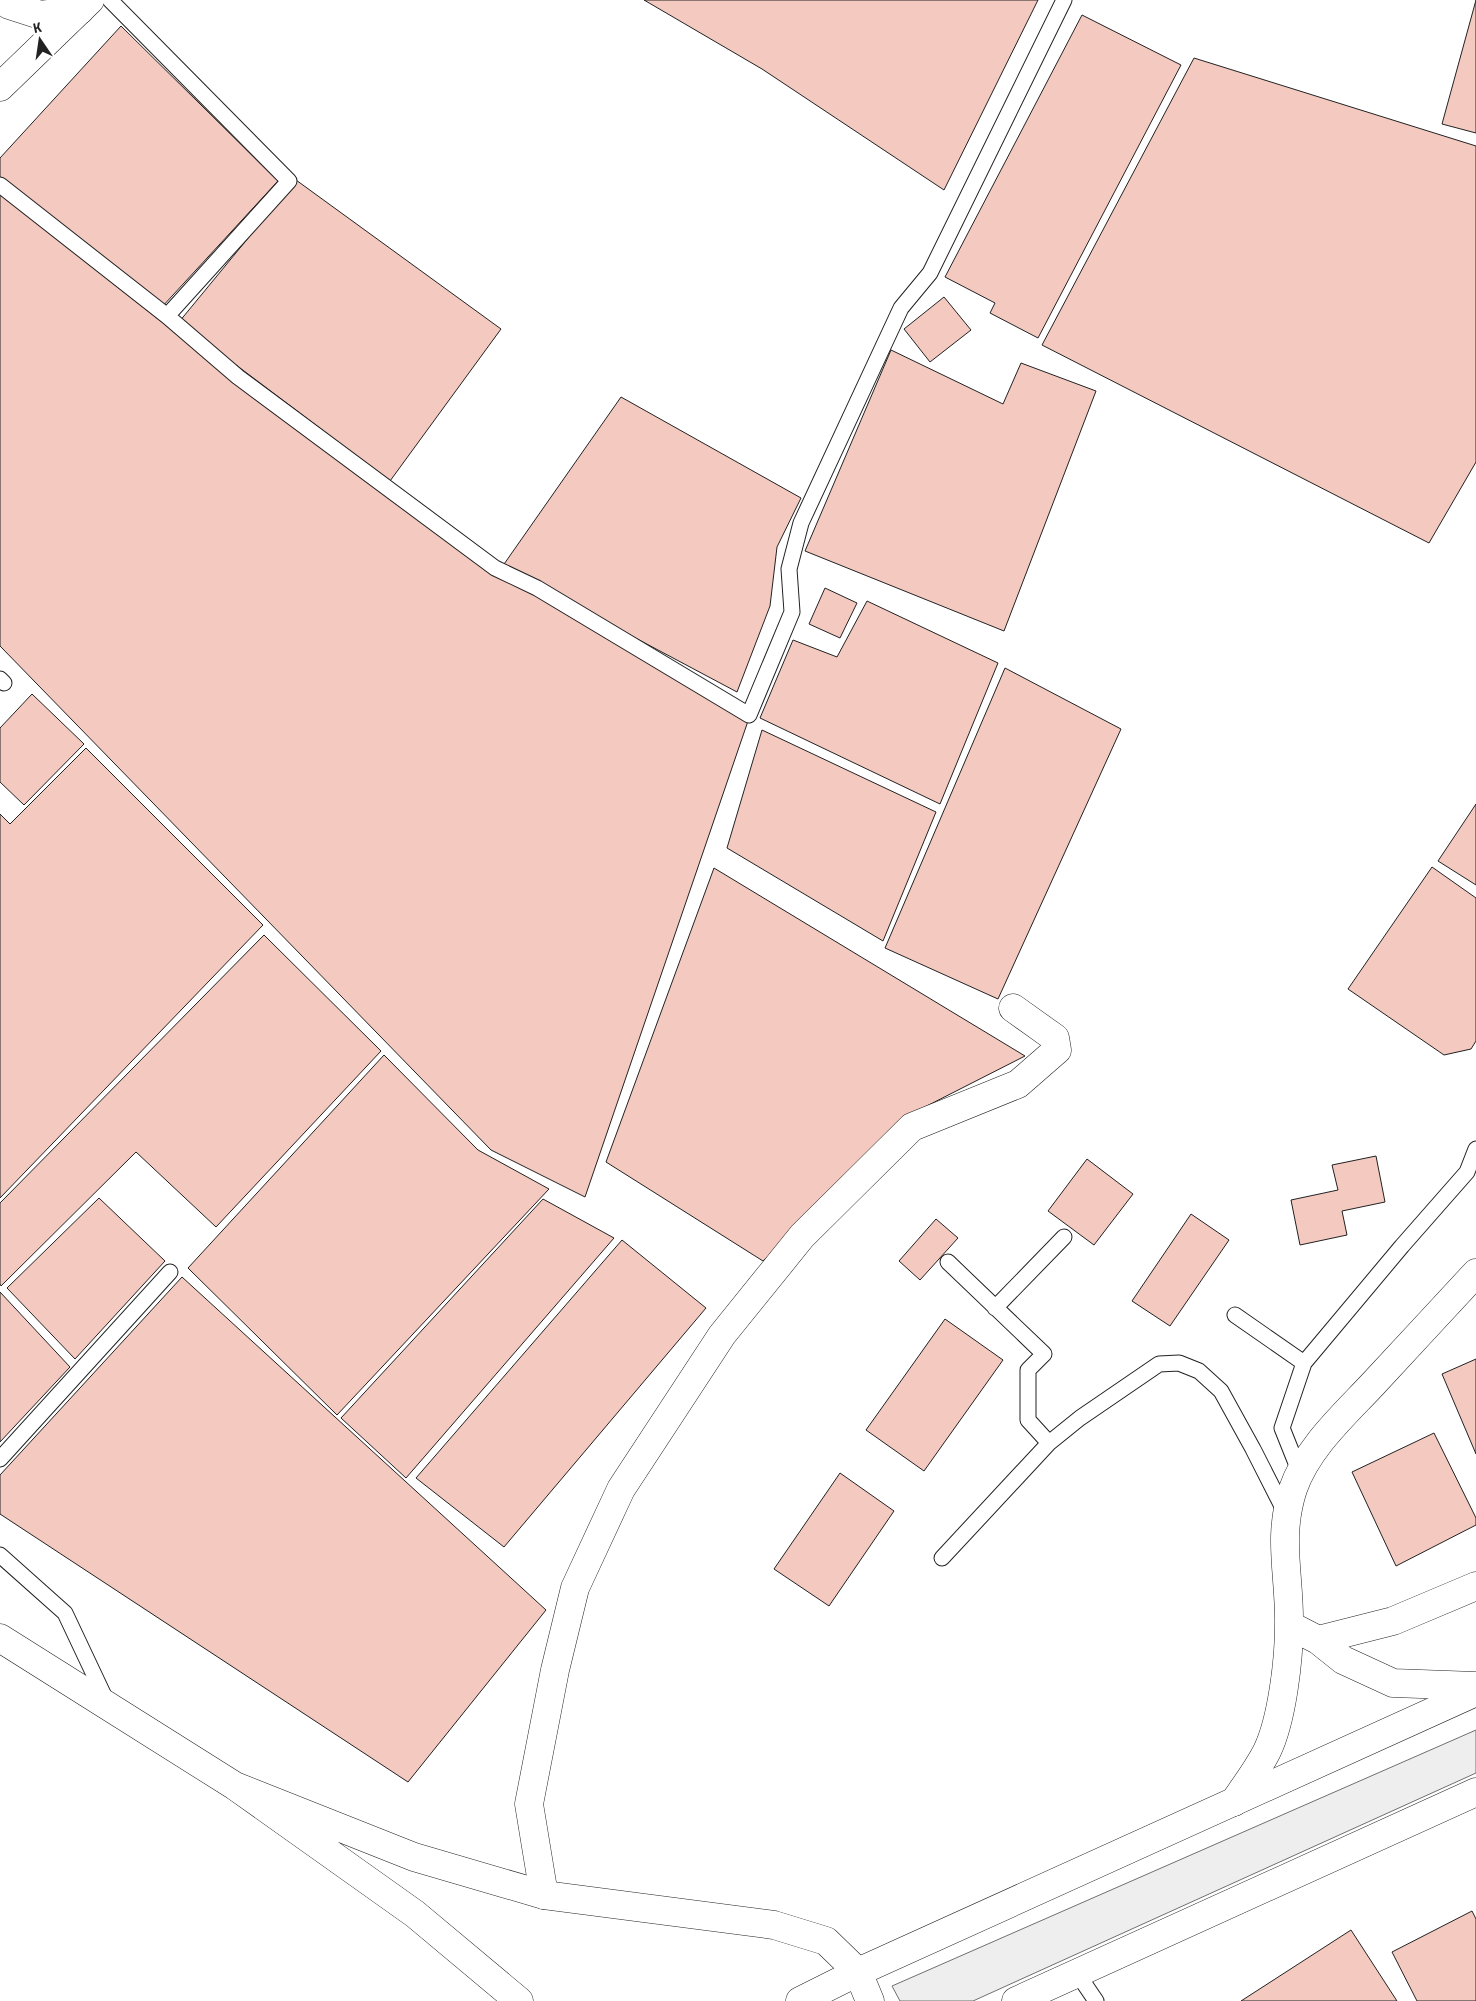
<svg xmlns="http://www.w3.org/2000/svg" width="1476" height="2001" viewBox="0 0 1476 2001" font-family="'Titillium Web',sans-serif">
	<rect width="100%" height="100%" fill="#fff"/>
	<path fill="#eee" stroke="#6f6f6f" d="M1476 1730V1773L973 2001H900L892 1986Z"/>
	<path fill="#f3c9c0" stroke="#222" d="M644 0H1038L944 190 762 69Z
		M1476 0V133L1442 124Z
		M1082 15 1181 65 1038 338 990 313 995 303 945 277Z
		M121 26 278 181 161 308 0 180V158Z
		M1194 58 1476 146V462L1429 543 1042 345Z
		M296 180 501 329 390 481 179 322Z
		M0 194 230 376 491 569 748 721 585 1197 491 1150 0 646Z
		M944 297 971 330 930 362 904 329Z
		M891 350 1003 404 1021 363 1096 391 1004 631 805 551Z
		M621 397 801 498 777 547 770 606 737 692 502 567Z
		M825 588 857 603 840 638 809 624Z
		M867 601 998 663 940 804 760 718 793 640 837 657Z
		M1005 668 1121 729 998 999 885 948Z
		M32 694 84 744 24 805 0 782V728Z
		M762 730 936 812 883 941 727 848Z
		M86 748 263 925 0 1198V814L10 824Z
		M1476 804V885L1438 861Z
		M1432 867 1476 898V1041L1471 1049 1444 1055 1348 989Z
		M714 868 1025 1056 909 1115 763 1261 606 1162Z
		M264 935 381 1051 216 1227 136 1152 1 1286 0 1284V1203Z
		M384 1055 478 1150 549 1189 337 1415 188 1268Z
		M1376 1156 1385 1202 1342 1211 1347 1235 1300 1245 1291 1200 1338 1190 1332 1165Z
		M1087 1159 1133 1194 1094 1245 1048 1211Z
		M99 1198 165 1261 75 1359 7 1288Z
		M543 1199 614 1238 406 1478 341 1418Z
		M1191 1214 1229 1240 1170 1326 1132 1301Z
		M936 1219 958 1238 920 1280 899 1261Z
		M622 1240 706 1308 504 1547 416 1478Z
		M182 1277 546 1610 408 1782 0 1514V1475Z
		M0 1292 70 1367 0 1442Z
		M945 1319 1003 1360 924 1471 866 1430Z
		M1476 1359V1454L1442 1374Z
		M1434 1433 1476 1518V1525L1396 1566 1352 1472Z
		M840 1473 894 1511 829 1606 774 1569Z
		M1472 1911 1476 1919V2001H1417L1392 1952Z
		M1351 1930 1397 2001H1241Z"/>
	<g fill="none" stroke-linecap="round" stroke-linejoin="round">
		<g stroke="#222" stroke-width="17">
			<path id="service" d="M110 0 289 181 167 316
				M0 185 167 316 238 377 495 568 537 588 749 715 792 612 789 569 801 523 901 308 930 273 1064 0
				M0 679 4 683
				M948 1262 1044 1354 1028 1370V1420L1049 1443
				M995 1308 1064 1237
				M1235 1315 1304 1363
				M0 1459 170 1272
				M1300 1473 1282 1428 1304 1363 1402 1246 1467 1172 1476 1149
				M0 1555 65 1613 106 1700
				M942 1558 1049 1443 1080 1418 1159 1364 1179 1363 1199 1371 1221 1391 1253 1449 1286 1514
				M1077 1973 1096 2001"/>
		</g>
		<g stroke="#222" stroke-width="29">
			<path id="minor" d="M3 0 9 5 40 15 80 10
				M1289 1625 1318 1640 1343 1660 1393 1683 1476 1686
				M1318 1640 1393 1621 1476 1586
				M1234 1802C1245 1786 1258 1769 1267 1751 1282 1720 1289 1660 1289 1625 1290 1576 1277 1538 1293 1489 1307 1448 1344 1415 1373 1384 1407 1347 1442 1310 1476 1273
				M544 1895 529 1804 555 1670 575 1588 621 1489 722 1335 802 1236 912 1127 1018 1084 1057 1050 1055 1038 1013 1008"/>
		</g>
		<g stroke="#222" stroke-width="29">
			<path id="tertiary" d="M0 87 90 0"/>
		</g>
		<g stroke="#222" stroke-width="29">
			<path id="secondary" d="M0 1638 235 1786 415 1914 519 2001
				M235 1786 414 1857 544 1895 774 1925 826 1941 858 1972"/>
		</g>
		<g stroke="#222" stroke-width="29">
			<path id="trunk" d="M858 1972 870 2001
				M800 2001 858 1972 1476 1692
				M1016 2001 1476 1792"/>
		</g>
		<use href="#service" stroke="#fff" stroke-width="15"/>
		<use href="#minor" stroke="#fff" stroke-width="28"/>
		<use href="#tertiary" stroke="#fff" stroke-width="28"/>
		<use href="#secondary" stroke="#fff" stroke-width="28"/>
		<use href="#trunk" stroke="#fff" stroke-width="28"/>
	</g>
	<g transform="translate(40 40) rotate(347)" stroke="#ffffff" stroke-width="4" paint-order="stroke">
	<path d="M0-4L9 19L0 12L-9 19Z" fill="#222222"/>
	<text y="-8" font-size="14" font-weight="bold" text-anchor="middle" fill="#222222">K</text>
	</g>
</svg>
